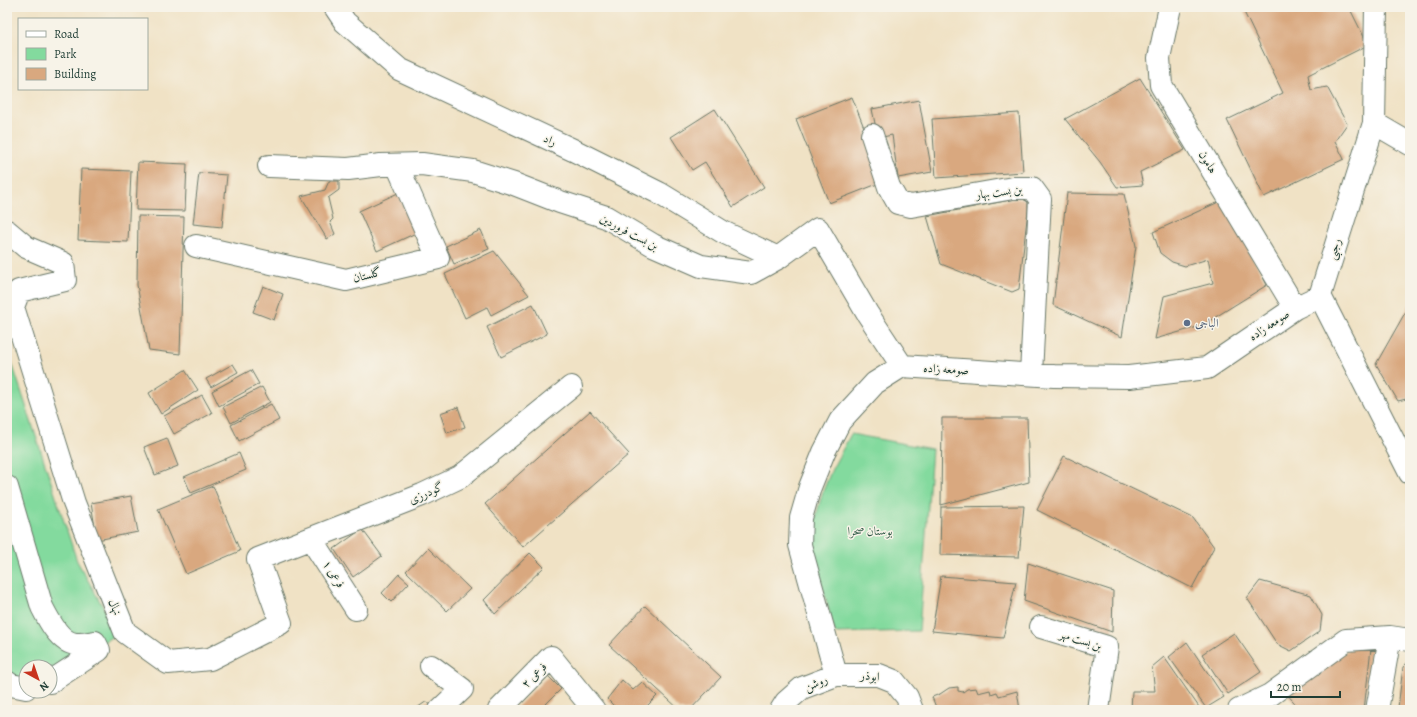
<svg xmlns="http://www.w3.org/2000/svg" width="1417" height="717" viewBox="0 0 1417 717" font-family="Alegreya,Amiri,serif">
	<rect width="100%" height="100%" fill="#f7f3e8"/>
	<filter id="ink" filterUnits="userSpaceOnUse"><feTurbulence type="fractalNoise" baseFrequency=".025" numOctaves="2"/><feDisplacementMap in="SourceGraphic" scale="8" xChannelSelector="R" yChannelSelector="G"/><feConvolveMatrix kernelMatrix="1 2 1 2 8 2 1 2 1" color-interpolation-filters="sRGB"/></filter>
	<filter id="wash" filterUnits="userSpaceOnUse"><feTurbulence type="fractalNoise" baseFrequency=".012" numOctaves="4" result="noise"/><feDisplacementMap in="SourceGraphic" scale="16" xChannelSelector="R" yChannelSelector="G"/><feGaussianBlur stdDeviation="0.9" result="paint"/><feColorMatrix in="noise" values="0 0 0 0 0 0 0 0 0 0 0 0 0 0 0 0 0 1.4 0 .05"/><feComposite in="paint" operator="in"/></filter>
	<g filter="url(#wash)">
		<rect width="100%" height="100%" fill="#f0e2c5"/>
		<path fill="#83da9e" stroke="#518c69" d="M7 348 77 561 118 633 50 676V667H26V682L7 676Z
			M851 434 932 449 919 631 835 633 813 552 815 520 823 491 832 469Z"/>
		<g id="blocks">
			<path fill="#d9a87f" d="M1256 7H1349L1368 45 1308 75 1311 90 1327 87 1347 124 1335 141 1344 159 1264 197 1227 120 1283 93 1244 12Z
				M1140 78 1185 150 1140 172 1143 185 1117 187 1100 162 1065 119Z
				M852 97 885 181 829 203 796 119Z
				M919 100 932 172 898 178 892 135 878 138 872 109Z
				M715 109 764 187 733 207 705 162 692 170 671 137Z
				M1019 113 1023 172 936 178 932 119Z
				M138 162 187 164 185 211 136 210Z
				M81 169 131 171 128 242 78 240Z
				M199 173 227 175 222 227 193 224Z
				M329 181H339V190L328 198 333 219 330 222 335 234 327 239 301 196 325 190Z
				M398 193 416 233 377 251 359 211Z
				M1067 193 1124 194 1136 246 1122 337 1053 305Z
				M1021 198 1028 202V210L1019 289 1012 292 941 264 927 216Z
				M1223 200 1267 285 1201 326 1155 339 1164 296 1213 283 1208 259 1185 266 1172 262 1160 253 1153 232Z
				M138 216 184 217 180 354 149 350 137 285Z
				M481 230 489 249 454 264 446 246Z
				M494 251 529 295 491 315 487 307 465 318 445 274Z
				M263 286 283 294 274 320 253 312Z
				M533 304 547 334 501 357 487 327Z
				M1410 304V398L1398 401 1376 364Z
				M233 364 238 372 211 387 206 379Z
				M185 370 198 390 161 414 149 393Z
				M251 370 259 384 219 406 212 391Z
				M262 387 270 402 231 423 223 407Z
				M202 395 212 413 174 434 164 416Z
				M271 404 279 420 239 441 231 425Z
				M458 407 465 427 447 433 440 413Z
				M590 411 629 454 523 547 485 504Z
				M942 418H1027L1029 482 941 505Z
				M167 438 178 466 155 475 144 447Z
				M239 453 246 470 191 493 184 477Z
				M1064 456 1193 518 1214 547 1192 588 1037 510Z
				M213 486 240 551 186 574 158 509Z
				M131 496 138 532 97 540 91 503Z
				M1024 506 1019 557 940 555 941 507Z
				M362 529 382 556 353 577 334 549Z
				M428 548 470 589 447 611 406 571Z
				M530 553 544 567 495 614 484 600Z
				M1028 563 1113 591 1112 632 1024 601Z
				M399 574 409 583 391 602 382 593Z
				M941 576 1016 582 1003 638 932 631Z
				M1260 581 1311 595 1322 615 1320 631 1291 651 1277 644 1247 598Z
				M645 606 721 677 690 710H680L609 645Z
				M1234 633 1261 672 1228 694 1202 654Z
				M1187 642 1224 697 1206 708 1169 657Z
				M1354 646 1371 648 1364 710H1301L1285 692Z
				M1164 657 1201 710H1131L1132 691H1155L1152 667Z
				M1410 660V707L1398 708 1403 667Z
				M548 676 561 689 540 710H514Z
				M622 680 633 690 642 682 657 696 643 710H625L624 707 618 710 607 699Z
				M958 687V691L963 692 967 689 976 688 978 693 990 690 991 694 997 692 999 696 1017 691 1020 710H937L932 697 940 694 949 688Z
				M427 701 434 710H414Z"/>
		</g>
	</g>
	<g filter="url(#ink)">
		<use href="#blocks" fill-opacity="0" stroke="#687767" stroke-width="1"/>
		<g fill="none" stroke-linecap="round" stroke-linejoin="round">
			<g stroke="#687767" stroke-width="24">
				<path id="minor" d="M335 7 345 22 399 69 573 150 659 193 723 232 778 258
					M1170 7 1159 58 1161 85 1295 308
					M1376 7 1374 123 1320 296 1410 473
					M1374 123 1410 144
					M872 135 889 187 898 203 911 206 1013 188H1032L1040 199 1031 374
					M269 166 348 169 381 165 422 164 473 171 514 184 560 202 606 217 653 245 701 266 751 273 778 258 818 229 867 313 902 366
					M7 231 26 247 63 263 65 280 19 291 13 307 74 503 125 632 168 663 210 659 281 623 258 559 422 495 460 477 571 387
					M196 246 346 280 438 258 397 165
					M7 487 42 607C48 619 60 643 76 644 82 644 89 643 95 642L99 650 50 682
					M311 539 356 609
					M1041 627 1107 647 1098 710
					M431 666 462 689 440 710
					M836 675 800 545 801 518 810 487 824 452 840 421 875 383 902 366 1054 376 1129 377 1207 368 1295 308 1320 296
					M7 682 11 685 26 688
					M499 710 551 657 594 710
					M781 710 786 702 802 688 836 675H879L894 681 907 697 912 710
					M1239 710 1270 695 1346 640 1390 637 1410 640
					M1377 710 1390 637"/>
			</g>
			<use href="#minor" stroke="#fff" stroke-width="22"/>
		</g>
	</g>
	<circle fill="#5c6f8a" stroke="#f7f3e8" stroke-width="1.5" cx="1187" cy="323" r="4"/>
	<g text-anchor="middle" dominant-baseline="central" stroke-width="3" stroke-linejoin="round" paint-order="stroke">
		<g font-size="12" fill="#1f3d34" stroke="#f7f3e8">
			<text transform="translate(550 140) rotate(25)">راد</text>
			<text transform="translate(1208 162) rotate(59)">هامون</text>
			<text transform="translate(999 192) rotate(-7)">بن بست بهار</text>
			<text transform="translate(629 232) rotate(28)">بن بست فروردین</text>
			<text transform="translate(1334 249) rotate(-73)">رجبی</text>
			<text transform="translate(367 275) rotate(-14)">گلستان</text>
			<text transform="translate(1269 325) rotate(-34)">صومعه زاده</text>
			<text transform="translate(946 369) rotate(3)">صومعه زاده</text>
			<text transform="translate(426 493) rotate(-24)">گودرزی</text>
			<text transform="translate(334 574) rotate(57)">فرعی ۱</text>
			<text transform="translate(115 607) rotate(68)">نهال</text>
			<text transform="translate(1081 640) rotate(18)">بن بست مهر</text>
			<text transform="translate(534 675) rotate(-45)">فرعی ۲</text>
			<text transform="translate(870 676) rotate(5)">ابوذر</text>
			<text transform="translate(816 683) rotate(-23)">روشن</text>
		</g>
		<g font-size="12" fill="#4e5e75" stroke="#f7f3e8" text-anchor="start">
			<text x="1195" y="323">الباجی</text>
		</g>
		<g font-size="12" fill="#335c49" stroke="#f7f3e8">
			<text x="870" y="531">بوستان صحرا</text>
		</g>
	</g>
	<rect width="1417" height="717" fill="none" stroke="#f7f3e8" stroke-width="24"/>
	<rect x="18" y="18" width="130" height="72" fill="#f7f3e8" stroke="#a1aaa0"/>
	<rect x="26" y="31" width="20" height="6" fill="#ffffff" stroke="#a1aaa0"/>
	<text x="54" y="38" font-size="12" fill="#1f3d34">Road</text>
	<rect x="26" y="48" width="20" height="12" fill="#83da9e" stroke="#a1aaa0"/>
	<text x="54" y="58" font-size="12" fill="#1f3d34">Park</text>
	<rect x="26" y="68" width="20" height="12" fill="#d9a87f" stroke="#a1aaa0"/>
	<text x="54" y="78" font-size="12" fill="#1f3d34">Building</text>
	<g transform="translate(38 679) rotate(140)"><circle r="19" fill="#f7f3e8" stroke="#a1aaa0"/>
	<path d="M0-3L7 15L0 10L-7 15Z" fill="#c8321e"/>
	<text y="-6" font-size="11" font-weight="bold" text-anchor="middle" fill="#1f3d34">N</text>
	</g>
	<path d="M1271 691v6h69v-6" fill="none" stroke="#1f3d34" stroke-width="2"/>
	<text x="1277" y="691" font-size="12" fill="#1f3d34" stroke="#f7f3e8" stroke-width="3" paint-order="stroke">20 m</text>
</svg>
